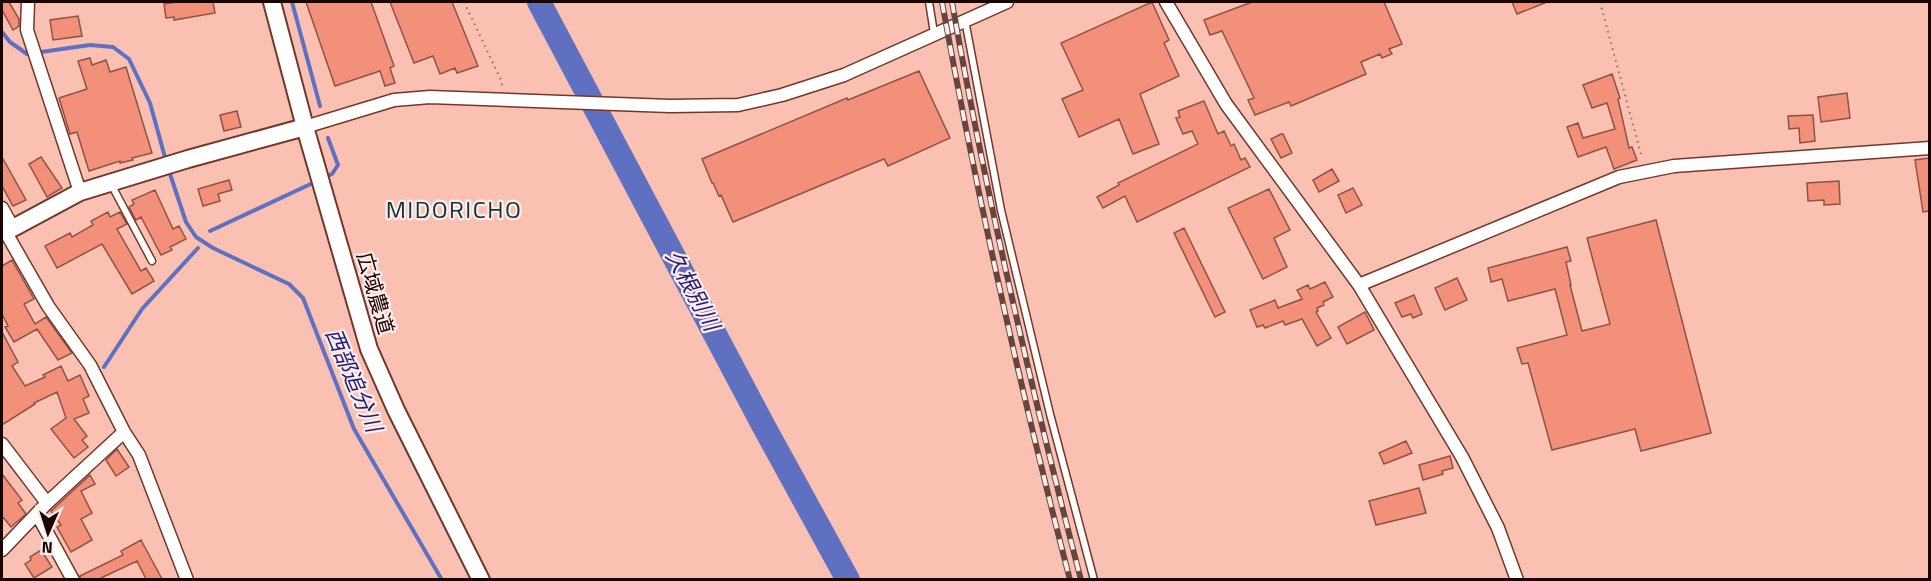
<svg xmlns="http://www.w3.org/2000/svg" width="1931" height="581" viewBox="0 0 1931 581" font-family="'Titillium Web','Noto Sans JP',sans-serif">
	<rect width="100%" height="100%" fill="#fac1b3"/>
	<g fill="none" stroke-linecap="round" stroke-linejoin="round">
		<path stroke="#6070c1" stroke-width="4" d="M292 2 320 106
			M2 32 10 42 27 54 90 45 113 47 129 59 150 103 166 161
			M169 171 186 222 196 237 213 248 289 284 303 298 354 429 442 580
			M325 177 332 174 338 165 328 138
			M210 231 315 182
			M104 367 142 309 198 248"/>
		<path stroke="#6070c1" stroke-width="24" d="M539 2 762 423 848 580"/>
	</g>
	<path fill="#f39079" stroke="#905244" stroke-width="1.5" d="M2 2H9L19 19V26L13 30 2 10Z
		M177 2H213L215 13 174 20V17L166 18 164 4Z
		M306 2H371L394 66 390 68 395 83 385 86 380 71 335 86Z
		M390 2H452L478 66 457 73 455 68 440 74 433 56 414 63Z
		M1152 2 1169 40 1164 43 1179 76 1140 94 1159 144 1133 154 1119 119 1079 137 1062 99 1083 90 1061 43Z
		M1252 2H1384L1402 44 1389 49 1392 54 1382 58 1380 54 1361 62 1366 74 1291 106 1289 102 1255 115 1248 100 1254 98 1222 31 1210 35 1204 20Z
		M1512 2H1547L1517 14Z
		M78 16 82 36 53 40 50 20Z
		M90 58 92 65 106 60 110 72 126 67 152 153 132 158 133 160 120 163V161L89 171 77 132 70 134 59 98 87 89 78 61Z
		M919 71 950 138 888 166 884 159 733 222 721 195 719 196 713 183H712L702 159 847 98 848 100Z
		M1612 74 1620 98 1618 99 1629 148 1632 147 1637 160 1614 169 1606 147 1578 157 1567 127 1578 123 1583 138 1615 129 1607 103 1592 108 1583 85Z
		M1847 93 1850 118 1821 122 1818 97Z
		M1204 101 1218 134 1224 131 1231 146 1234 144 1241 160 1245 158 1250 167 1137 222 1125 196 1103 208 1097 197 1119 185 1118 183 1198 144 1192 131 1183 134 1176 118 1180 117 1178 111Z
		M237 111 241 127 224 131 220 115Z
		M1813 115 1815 141 1800 143 1799 128 1789 129 1788 116Z
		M1281 134H1283L1292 153 1281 158 1271 139Z
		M2 157 26 200 13 206 2 186Z
		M41 157 62 188 47 197 29 164Z
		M1929 158V211L1923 212 1915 160Z
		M1332 169 1339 181 1319 192 1313 180Z
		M229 180 232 190 218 194 220 201 203 206 198 189Z
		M1839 181 1840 204 1824 205V200L1808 201 1807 183Z
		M1353 188 1362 205 1346 213 1338 195Z
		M1269 189 1290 230 1274 238 1287 267 1263 279 1228 208Z
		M155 190 173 229 179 226 186 239 170 247 172 250 161 255 141 217 136 220 129 207 134 204 132 200Z
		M108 212 110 217 120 212 127 224 117 229 141 271 146 268 154 281 132 294 102 244 57 268 45 246 70 233 72 237 93 225 91 221Z
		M1656 220 1711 433 1641 451 1635 429 1552 450 1528 363 1522 364 1517 348 1567 335 1555 289 1508 301 1502 279 1491 282 1488 268 1567 247 1571 261 1566 262 1571 285H1570L1582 331 1610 324 1587 238Z
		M1184 228 1225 312 1215 317 1174 233Z
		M12 260 34 299 24 304 35 324 46 317 72 353 58 360 37 329 14 342 5 327 8 326 2 314V266Z
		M1457 278 1467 300 1445 310 1435 288Z
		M1325 282 1333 297 1323 302 1324 305 1317 308 1318 311 1316 312 1331 338 1317 346 1302 319 1285 325 1283 321 1265 328 1263 325 1257 327 1250 310 1275 300 1278 308 1302 299 1297 290 1308 285 1310 289Z
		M1414 295 1422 314 1413 318 1411 314 1402 317 1395 303Z
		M1365 312 1374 330 1347 344 1338 327Z
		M2 332 18 362 12 366 25 386 45 377 43 375 61 366 68 381 80 375 89 396 83 399 89 413 74 419 87 436 82 440 88 447 74 458 51 429 66 418 57 392 34 403 35 404 2 425Z
		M1406 441 1412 453 1384 464 1379 453Z
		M117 449 129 467 116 476 106 460Z
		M1450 456 1453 468 1442 471 1443 474 1423 480 1419 465Z
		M2 474 22 500 18 503 26 514 11 527 2 516Z
		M90 475 95 484 81 491 92 513 81 519 92 540 71 552 57 527 61 525 51 511Z
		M1419 488 1426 513 1376 525 1369 501Z
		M141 540 162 579H146L137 561 99 579H81L80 576 123 555 121 551Z
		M41 550 52 567 34 578 25 564 31 560 30 557Z"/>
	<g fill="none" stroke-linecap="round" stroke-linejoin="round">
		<g stroke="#71372a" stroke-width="9">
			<path id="lane" d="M929 2 934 33
				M965 20 1001 210 1050 414 1094 580
				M111 184 152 261"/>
		</g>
		<g stroke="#71372a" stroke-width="15">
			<path id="street" d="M28 2 27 30 80 192
				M1166 2 1226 104 1359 285 1462 457 1498 528 1517 580
				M305 127 394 100 430 97 670 106 738 105 782 95 844 75 1007 2
				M2 208 13 228
				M5 231 48 306 90 365 124 432 139 455 187 580
				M1359 285 1619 177 1674 166 1930 148
				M2 444 47 503
				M37 514 73 580
				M2 550 47 503 124 432"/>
		</g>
		<g stroke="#71372a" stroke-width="20">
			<path id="secondary" d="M272 2 305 127 369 349 396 410 481 580
				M2 232 13 228 80 192 188 159 305 127"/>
		</g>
		<path stroke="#946b62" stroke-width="2" stroke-dasharray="1.5 4.5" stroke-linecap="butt" d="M464 2 501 80 502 86
			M1600 2 1642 158"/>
		<use href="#lane" stroke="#fff" stroke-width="6"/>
		<use href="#street" stroke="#fff" stroke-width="12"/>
		<use href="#secondary" stroke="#fff" stroke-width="16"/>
		<g stroke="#67453f" stroke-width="6">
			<path id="rail" d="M942 2C977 196 1020 388 1070 580
				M952 2C986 196 1031 388 1081 580"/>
		</g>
		<use href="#rail" stroke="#fcedea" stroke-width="4" stroke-dasharray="11" stroke-linecap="butt"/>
	</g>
	<g text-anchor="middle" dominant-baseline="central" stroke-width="4.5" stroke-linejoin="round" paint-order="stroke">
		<g font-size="21" fill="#1a0402" stroke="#fcedea">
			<text transform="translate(376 293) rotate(74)">広域農道</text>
		</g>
		<g font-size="22" font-style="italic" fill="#1f1c7d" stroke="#fcedea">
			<text transform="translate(693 290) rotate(62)">久根別川</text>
			<text transform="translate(354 380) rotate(67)">西部追分川</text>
		</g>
		<g font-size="24" letter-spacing="1.5" fill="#103138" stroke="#fcedea">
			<text x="454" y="209">MIDORICHO</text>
		</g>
	</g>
	<rect width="1931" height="581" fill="none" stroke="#1a0402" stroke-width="6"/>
	<g transform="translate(48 533) rotate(183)" stroke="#fcedea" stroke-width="4.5" paint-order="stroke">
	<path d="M0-4.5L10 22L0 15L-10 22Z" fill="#1a0402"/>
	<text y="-9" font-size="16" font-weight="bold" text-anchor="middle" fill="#1a0402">N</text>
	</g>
</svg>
